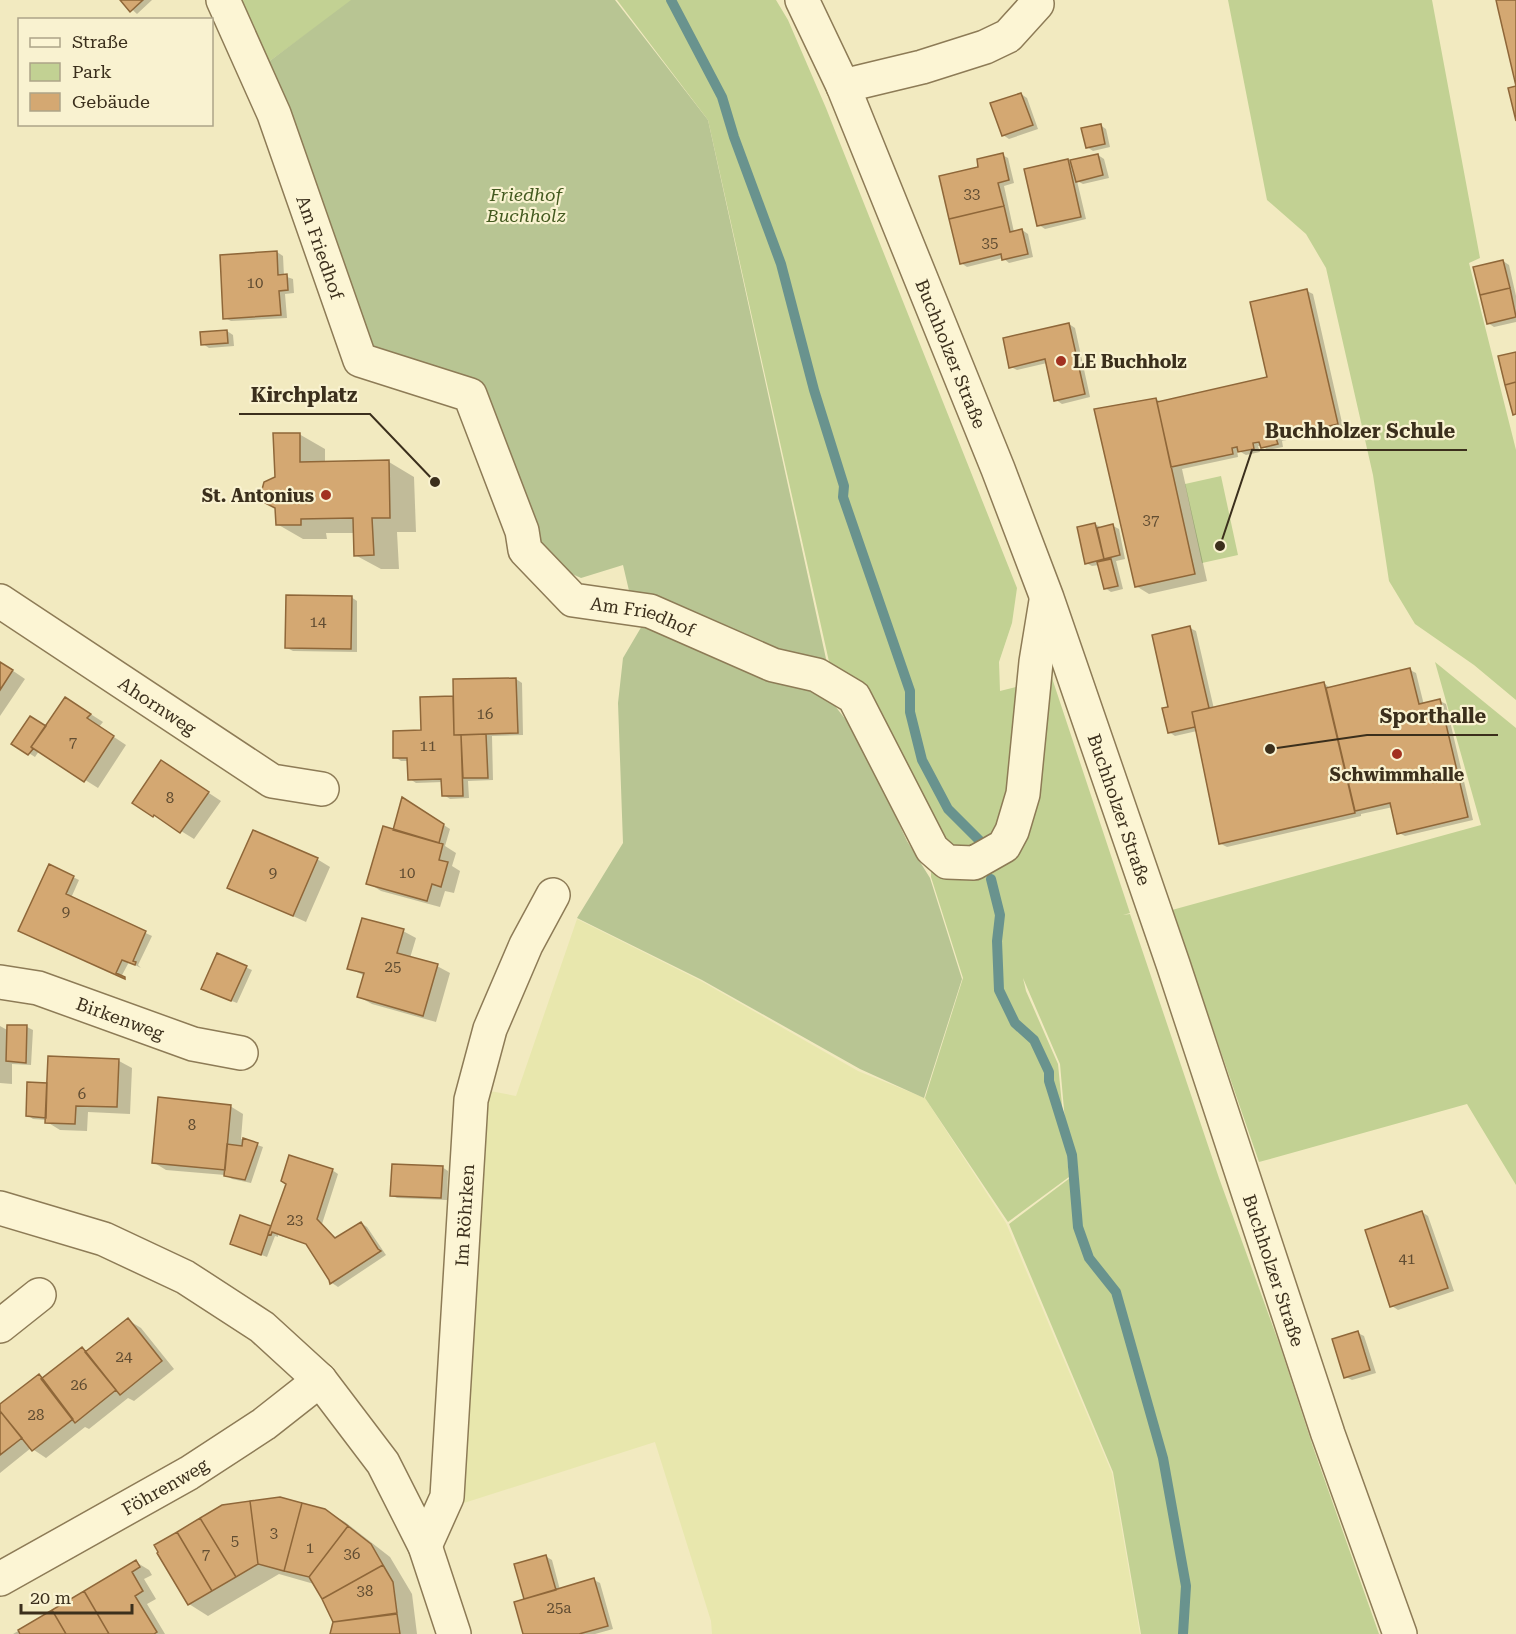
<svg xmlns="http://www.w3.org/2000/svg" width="1516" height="1634" viewBox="0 0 1516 1634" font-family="'Roboto Serif',serif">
	<rect width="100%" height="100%" fill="#f2eac0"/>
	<path fill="#e8e7ad" d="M577 919 701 981 858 1071 925 1098 1006 1223 1112 1473 1140 1634H712L711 1621 655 1442 464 1503 463 1395 485 1090 516 1096Z"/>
	<path fill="#c2d193" d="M238 0H353L263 66Z
		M617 0H776L788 20 826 108 1017 588 1012 623 999 662 1000 691 1052 678 1130 913 1123 915 1130 914 1219 1178 1280 1346 1313 1447 1379 1634H1141L1113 1472 1009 1224 1070 1178 1060 1064 1023 978 1026 991 1058 1064 1069 1177 1008 1222 925 1098 963 978 931 877 932 837 832 675 708 120Z
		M1228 0H1432L1480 258 1469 263 1516 450V700L1474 665 1415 624 1389 581 1373 475 1326 268 1306 234 1267 200Z
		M1221 476 1238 555 1202 563 1185 484Z
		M1435 662 1516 728V1185L1467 1104 1259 1162 1172 910 1481 825Z"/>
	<path fill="#b8c593" d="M351 0H615L708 120 830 677 828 697 857 734 907 841 930 878 962 979 924 1098 860 1069 702 980 577 918 623 843 618 703 623 658 646 619 630 595 623 565 581 578 539 559 472 394 378 360 263 66Z"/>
	<path fill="#0003" d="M122 0H152L137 14Z
		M1021 94 1027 98 1038 129 1009 139 1003 135Z
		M1100 125 1106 129 1110 147 1093 151 1087 147Z
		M1002 155 1008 158 1014 183 1004 186 1014 232 1022 230 1028 234 1033 257 1009 263 1003 258 967 267 961 263 980 168Z
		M1098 155 1104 159 1109 178 1083 184 1077 181 1086 219 1045 229 1039 225 1067 161 1073 164Z
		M277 252 283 256 284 276 293 279 294 293 285 294 287 318 231 321 225 318Z
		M1503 261 1509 265 1516 296V322L1494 327 1488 323Z
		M1307 291 1313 294 1343 427 1282 441 1283 447 1268 450 1262 446H1258L1260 452 1246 455 1237 450 1238 457 1182 469 1207 581 1149 594 1136 586 1156 399 1161 402 1268 379Z
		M1069 324 1075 328 1090 397 1062 404 1056 400 1047 363 1017 370 1011 367Z
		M227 331 233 335 234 346 209 348 203 344 202 333Z
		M299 434 325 449V463L389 462 414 477 416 532H397L399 569H381L355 555V533H326L327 539H303L277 524 276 478Z
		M1095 524 1102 528 1113 526 1119 529 1125 559 1116 561 1123 589 1111 592 1105 588 1099 565 1092 566 1086 563Z
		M351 597 357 601V652L293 651 287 648Z
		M1190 628 1196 631 1214 709 1324 683 1331 689 1410 670 1416 673 1424 705 1440 701 1446 704 1473 820 1405 836 1399 833 1393 807 1361 814V816L1227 847 1221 844 1197 731 1175 736 1169 732 1170 708Z
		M0 662 25 679 0 716Z
		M516 679 522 683 523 735 492 736 493 780 468 781 469 798 450 799 444 795 443 782 416 783 410 779 409 761H401L395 757 423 731 422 699 455 697Z
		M78 706 103 722 99 727 126 745 98 788 39 751 35 757 13 743 46 728Z
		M162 762 221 801 194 839 134 802Z
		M403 799 450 829 445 846 456 853 452 866 460 871 454 893 445 891 440 907 381 891 368 883 394 831Z
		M317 859 330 867 306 922 229 887Z
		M50 866 79 880 71 898 152 936 138 965 141 968 129 962 121 977 20 930Z
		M403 931 416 938 410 958 437 966 450 973 436 1022 372 1004 359 997 365 976 349 968Z
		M218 955 252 970 237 1003 208 992Z
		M0 1026 9 1031 27 1027 33 1030 31 1065 12 1064V1084L0 1083Z
		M119 1061 132 1068 130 1114 88 1112 87 1131 60 1130 47 1122V1120L33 1119 27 1115 49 1085Z
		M230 1106 243 1114 241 1139 263 1147 251 1183 232 1179 225 1175 166 1170 153 1162Z
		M442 1167 448 1171 447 1200 397 1198 391 1195Z
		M332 1170 338 1174 322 1224 336 1239 361 1223 367 1227 386 1255 338 1287 332 1283 309 1245 278 1235V1237L275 1236 267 1257 231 1243 272 1227Z
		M1422 1212 1428 1216 1454 1291 1398 1310 1392 1306Z
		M128 1320 141 1328 174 1369 134 1401 128 1398 89 1429 85 1427 46 1458 31 1448 0 1473V1403L2 1405 39 1375 44 1378 82 1349 88 1352Z
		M1358 1333 1364 1336 1376 1373 1352 1380 1346 1377Z
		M325 1511 345 1522 390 1557 412 1594 417 1634H331L334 1622 314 1584 279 1574 208 1616 189 1604Z
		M545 1556 552 1560 560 1590 594 1580 600 1583 613 1629 595 1634H524L526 1600Z
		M136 1562 149 1570 152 1575 144 1579 156 1599 147 1604 165 1634H13Z"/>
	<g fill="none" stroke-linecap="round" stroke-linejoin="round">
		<path stroke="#69938e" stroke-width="10" d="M671 0 722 97 734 137 781 264 814 390 844 486 843 497 910 691V712L922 760 948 809 981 842
			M991 879 1000 915 997 941 999 990 1015 1023 1034 1040 1049 1072V1081L1072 1155 1078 1227 1089 1258 1116 1292 1163 1458 1186 1586 1183 1634"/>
	</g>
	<path fill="#d4a872" stroke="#8f6739" stroke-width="1.5" d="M120 0H143L130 12Z
		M1496 0H1516V86L1498 9Z
		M1516 86V121L1508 88Z
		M1021 93 1033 125 1002 136 990 103Z
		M1101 124 1105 144 1086 148 1081 128Z
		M1003 153 1009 180 998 183 1004 206 949 219 939 176 978 167 977 159Z
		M1098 154 1103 175 1076 182 1070 160Z
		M1068 159 1081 217 1037 226 1024 169Z
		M1004 206 1010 232 1022 229 1028 254 1002 260 1001 254 960 264 949 219Z
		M277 251 278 275 287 274 288 290 279 291 281 315 223 319 220 255Z
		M1503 260 1510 288 1480 295 1473 267Z
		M1510 288 1516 317 1487 324 1480 295Z
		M1307 289 1338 424 1276 438 1278 444 1261 448 1259 442 1253 443 1254 449 1238 452 1237 447 1232 448 1233 454 1171 467 1157 402 1267 377 1250 302Z
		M1069 323 1085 394 1054 401 1045 359 1009 368 1003 338Z
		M227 330 228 343 201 345 200 332Z
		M1516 352V382L1505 385 1498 356Z
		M1516 382V414L1513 415 1505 385Z
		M1156 398 1195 574 1135 587 1094 409Z
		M273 433H300V462L389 460 390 518H372L374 555 354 556 353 518 301 519V525H276L275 508 265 503 261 493 264 482 275 477Z
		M1095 523 1104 559 1085 564 1077 527Z
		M1113 524 1120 555 1104 559 1097 528Z
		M1111 559 1118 586 1104 589 1097 562Z
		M286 595 352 596 351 649 285 648Z
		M1190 626 1209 708 1192 712 1195 727 1168 733 1162 708 1168 707 1152 635Z
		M0 662 13 670 0 690Z
		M1410 668 1419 704 1440 699 1468 817 1397 834 1390 803 1355 811 1326 688Z
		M516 678 518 733 454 735 453 679Z
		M1324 682 1355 813 1219 844 1192 712Z
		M453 696 454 735H461L463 796H442L441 779 408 780 407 758H393V731L421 730 420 697Z
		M65 697 91 714 87 718 114 736 84 782 31 747Z
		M30 716 46 726 31 747 33 749 28 755 11 744Z
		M486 734 488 778H463L461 735Z
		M161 760 209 792 180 833 154 815 153 817 132 803Z
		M402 797 444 824 439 843 393 830Z
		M383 826 443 844 439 860 448 862 441 887 432 884 427 901 366 884Z
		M253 830 318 858 293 916 227 888Z
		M49 864 74 876 66 894 146 931 133 961 136 962 135 965 122 960 116 973 125 977V979L18 931Z
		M362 918 404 929 397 953 438 964 423 1016 357 997 364 973 347 969Z
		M217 953 247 966 231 1001 201 989Z
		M7 1025H27L26 1063 6 1061Z
		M48 1056 119 1059 117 1107 76 1106 75 1124 45 1123Z
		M27 1082 47 1083 46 1118 26 1116Z
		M158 1097 231 1105 225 1170 152 1163Z
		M243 1138 258 1143 245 1180 224 1176 227 1144 242 1146Z
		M289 1155 333 1169 317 1219 335 1238 361 1222 378 1249 381 1251 330 1284 329 1280 306 1244 272 1232 271 1235 268 1234 286 1184 281 1181Z
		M392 1164 443 1166 441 1198 390 1196Z
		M1422 1211 1448 1288 1390 1307 1365 1230Z
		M240 1215 271 1226 261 1255 230 1244Z
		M128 1318 162 1361 120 1395 85 1352Z
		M1358 1331 1370 1370 1344 1378 1332 1339Z
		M82 1347 116 1390 75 1423 41 1379Z
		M39 1374 73 1419 32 1451 0 1411V1404Z
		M0 1411 22 1438 0 1455Z
		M280 1497 302 1503 284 1571 258 1564 250 1501Z
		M250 1501 258 1564 236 1577 200 1518 222 1505Z
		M302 1503 325 1509 348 1526 309 1577 284 1571Z
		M200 1518 236 1577 212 1591 177 1532Z
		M348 1526 371 1544 383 1565 322 1599 309 1577Z
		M177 1532 212 1591 188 1605 157 1553 158 1552 154 1545Z
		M546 1555 556 1590 524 1599 514 1564Z
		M136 1560 140 1567 132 1572 143 1591 135 1596 157 1632 154 1634H109L84 1591Z
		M383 1565 393 1582 397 1613 333 1622 322 1599Z
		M594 1578 608 1626 579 1634H523L514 1602Z
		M84 1591 109 1634H66L52 1610Z
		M52 1610 66 1634H20L18 1630Z
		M397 1614 400 1634H330L333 1622Z"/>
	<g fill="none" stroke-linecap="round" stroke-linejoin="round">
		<g stroke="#8d7b56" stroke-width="36">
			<g id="minor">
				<path id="s1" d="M223 0 274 114 360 360 470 395 522 531 525 550 573 600 650 611 773 665 817 675 854 697 932 849 947 862 974 863 1004 846 1012 831 1023 794 1036 662 1046 601"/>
				<path id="s2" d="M802 0 843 86 998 469 1047 598 1173 964 1328 1434 1400 1634"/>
				<path d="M843 86 922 67 985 47 1008 36 1037 4"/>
				<path id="s3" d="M0 601 272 781 322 789"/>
				<path id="s4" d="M0 982 38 988 193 1044 241 1053"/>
				<path d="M0 1208 104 1239 185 1277 262 1327 320 1380 383 1463 425 1546 454 1634"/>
				<path d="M0 1326 39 1295"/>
				<path id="s5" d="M425 1546 447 1497 471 1100 490 1029 526 945 553 895"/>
				<path id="s6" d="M0 1579 189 1473 264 1424 320 1380"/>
			</g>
		</g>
		<use href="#minor" stroke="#fcf5d4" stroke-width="33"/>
	</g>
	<g fill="#a23120" stroke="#f9f2d0" stroke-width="2">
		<circle cx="1061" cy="361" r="6"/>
		<circle cx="326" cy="495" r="6"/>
		<circle cx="1397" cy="754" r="6"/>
	</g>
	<g text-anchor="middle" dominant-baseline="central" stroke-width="4.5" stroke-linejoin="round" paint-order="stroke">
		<g font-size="15" fill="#614d32">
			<text x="972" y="194">33</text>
			<text x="990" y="243">35</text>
			<text x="255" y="283">10</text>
			<text x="1151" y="520">37</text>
			<text x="318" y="622">14</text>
			<text x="485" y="714">16</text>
			<text x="73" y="742">7</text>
			<text x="428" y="746">11</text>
			<text x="170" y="798">8</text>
			<text x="273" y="873">9</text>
			<text x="407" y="873">10</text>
			<text x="66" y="912">9</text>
			<text x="393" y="967">25</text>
			<text x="82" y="1094">6</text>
			<text x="192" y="1125">8</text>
			<text x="295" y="1220">23</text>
			<text x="1407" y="1259">41</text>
			<text x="124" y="1357">24</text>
			<text x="79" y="1385">26</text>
			<text x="36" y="1415">28</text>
			<text x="274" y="1533">3</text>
			<text x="235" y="1541">5</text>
			<text x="310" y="1548">1</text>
			<text x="206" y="1554">7</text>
			<text x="352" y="1554">36</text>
			<text x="365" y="1591">38</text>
			<text x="559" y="1608">25a</text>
		</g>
		<g font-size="18" font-style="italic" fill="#445a20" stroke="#f9f2d0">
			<text x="526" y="194">Friedhof<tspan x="526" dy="21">Buchholz</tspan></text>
		</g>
		<g font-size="18" fill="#3b2f1c" stroke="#f9f2d0">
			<text stroke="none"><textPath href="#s1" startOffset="266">Am Friedhof</textPath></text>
			<text stroke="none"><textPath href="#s2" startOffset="384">Buchholzer Straße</textPath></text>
			<text stroke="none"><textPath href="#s1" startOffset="807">Am Friedhof</textPath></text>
			<text stroke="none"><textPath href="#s3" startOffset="189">Ahornweg</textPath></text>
			<text stroke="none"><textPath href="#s2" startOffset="870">Buchholzer Straße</textPath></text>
			<text stroke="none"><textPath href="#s4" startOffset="126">Birkenweg</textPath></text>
			<text stroke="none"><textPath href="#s5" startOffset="336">Im Röhrken</textPath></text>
			<text stroke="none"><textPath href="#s2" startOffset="1356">Buchholzer Straße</textPath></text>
			<text stroke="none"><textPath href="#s6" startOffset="189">Föhrenweg</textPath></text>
		</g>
		<g font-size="18" font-weight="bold" fill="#3b2f1c" stroke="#f9f2d0" text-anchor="start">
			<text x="1073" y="361">LE Buchholz</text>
			<text x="314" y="495" text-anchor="end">St. Antonius</text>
			<text x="1397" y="774" text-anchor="middle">Schwimmhalle</text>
		</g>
	</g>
	<path fill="none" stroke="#3b2f1c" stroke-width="2" d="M435 482L370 414H239M1220 546L1252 450H1467M1270 749L1367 735H1498"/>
	<g fill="#3b2f1c" stroke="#f9f2d0" stroke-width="2">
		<circle cx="435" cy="482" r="6"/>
		<circle cx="1220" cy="546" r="6"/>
		<circle cx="1270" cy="749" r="6"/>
	</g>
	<g font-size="20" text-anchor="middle" font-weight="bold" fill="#3b2f1c" stroke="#f9f2d0" stroke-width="4.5" stroke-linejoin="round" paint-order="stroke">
		<text x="304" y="402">Kirchplatz</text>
		<text x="1360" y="438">Buchholzer Schule</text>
		<text x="1433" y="723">Sporthalle</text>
	</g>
	<rect x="18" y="18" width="195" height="108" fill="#f9f2d0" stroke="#ada488" stroke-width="1.5"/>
	<rect x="30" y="38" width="30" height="9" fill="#fcf5d4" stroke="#ada488" stroke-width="1.5"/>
	<text x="72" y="48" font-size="18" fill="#3b2f1c">Straße</text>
	<rect x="30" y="63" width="30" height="18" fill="#c2d193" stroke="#ada488" stroke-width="1.5"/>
	<text x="72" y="78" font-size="18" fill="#3b2f1c">Park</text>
	<rect x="30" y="93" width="30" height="18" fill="#d4a872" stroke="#ada488" stroke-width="1.5"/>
	<text x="72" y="108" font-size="18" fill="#3b2f1c">Gebäude</text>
	<path d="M21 1604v9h111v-9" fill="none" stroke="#3b2f1c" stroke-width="3"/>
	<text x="30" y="1604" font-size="18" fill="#3b2f1c" stroke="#f9f2d0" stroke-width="4.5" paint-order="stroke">20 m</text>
</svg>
